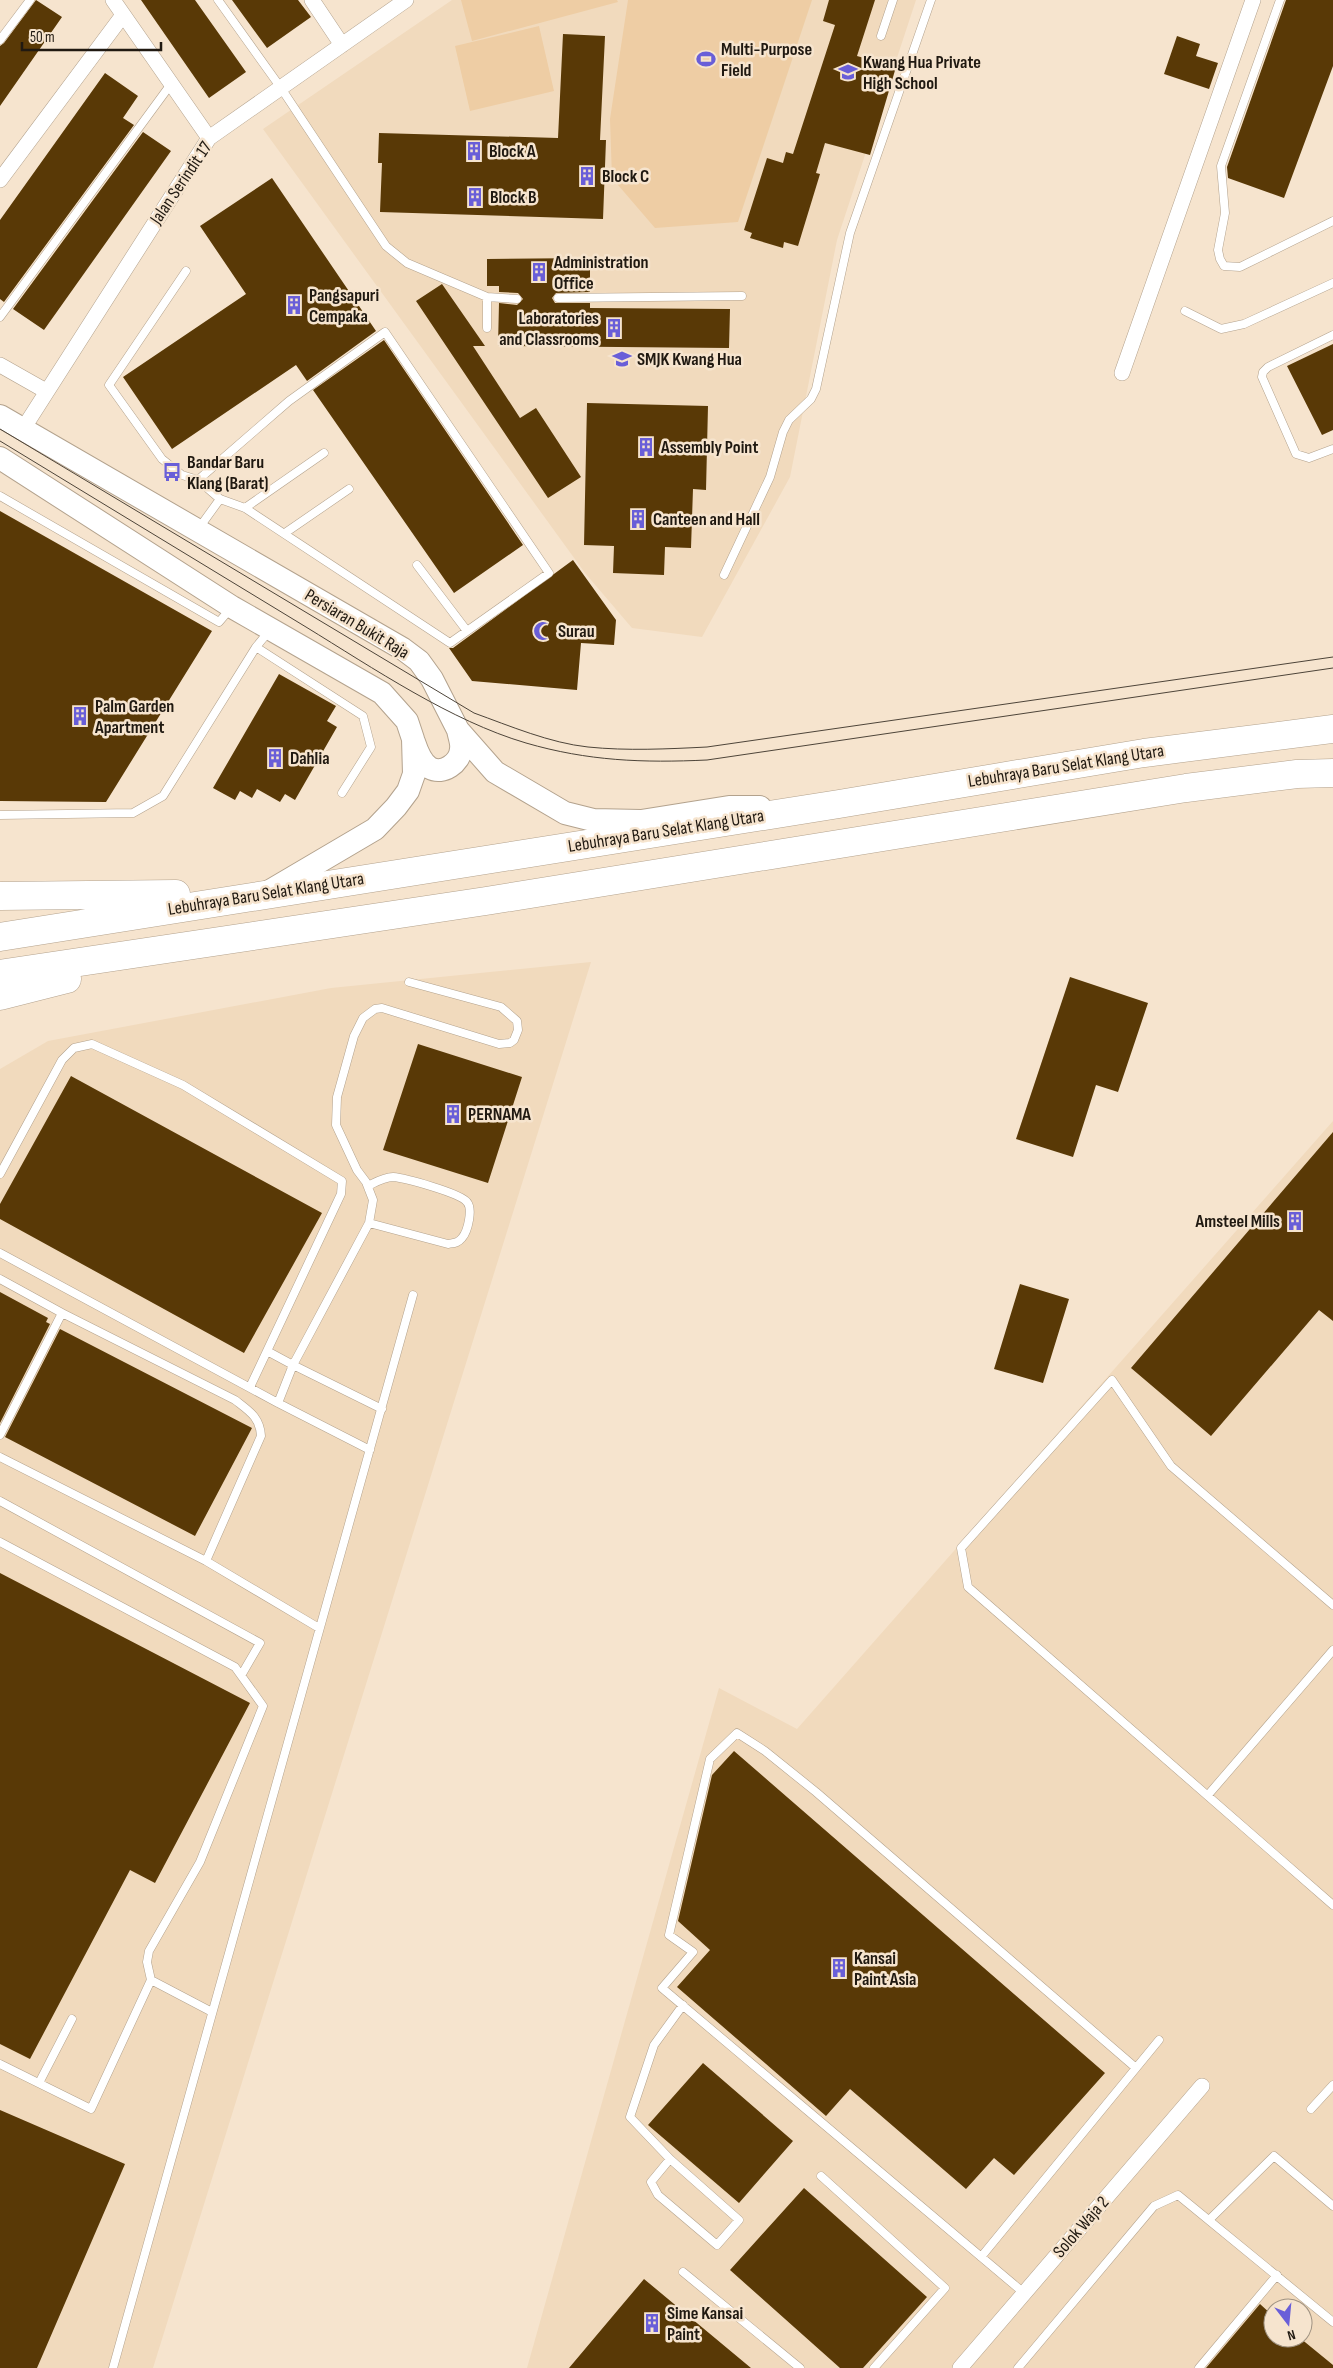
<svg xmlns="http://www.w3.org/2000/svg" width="1333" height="2368" viewBox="0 0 1333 2368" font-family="'Sofia Sans Condensed',sans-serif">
	<rect width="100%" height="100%" fill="#f6e4ce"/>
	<path fill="#f1dabd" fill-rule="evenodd" d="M452 0H916L837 240 790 477 702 637 632 628 585 573 263 129Z
		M591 962 153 2368H0V1069L48 1041 331 988Z
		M1333 1121V2368H527L719 1688 797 1729ZM1273 2308H1303V2338H1273Z"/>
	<path fill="#eecda4" d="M461 0H617L618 2 472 41Z
		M628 0H812L738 222 655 228 612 178 610 119Z
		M539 26 554 91 470 111 455 46Z"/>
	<path fill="#593906" d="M36 0 62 17 0 106V46L4 43Z
		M141 0H195L246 72 209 98Z
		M232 0H298L311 17 267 48Z
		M829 0H875L857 56 896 67 870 155 825 143 816 173 820 174 798 246 784 242 783 248 750 238 752 233 744 230 767 158 783 163 786 152 793 154 835 25 823 21Z
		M1286 0H1333V66L1284 198 1228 178 1227 167Z
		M563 34 605 36 600 140H606L603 219 380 212 382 163H378L379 133 558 138Z
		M1177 36 1200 44 1196 56 1218 63 1209 89 1164 74Z
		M105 73 138 96 123 118 134 125 4 302 0 299V220Z
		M143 132 171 151 44 330 13 309Z
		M272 178 376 331 307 381 296 365 172 449 123 377 246 294 200 226Z
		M590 258V292L556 293 552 298 555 303H590V308L730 309 729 348 498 346 499 303 517 305 523 299 518 293 499 292V286H487V259Z
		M442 284 485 346H473L520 418 536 408 581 477 548 498 416 301Z
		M384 340 523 545 454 593 313 390Z
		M1333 344V430L1322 435 1287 366Z
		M587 403 708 406 706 490 693 489 691 548 665 547 664 575 613 573 614 546 584 545Z
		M0 511 212 631 106 802 0 801Z
		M573 560 616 620 614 645 581 643 577 690 472 681 449 648H453Z
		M279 674 336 706 327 721 337 727 295 800 285 794 280 802 257 789 252 798 240 791 235 800 213 788Z
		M1070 977 1148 1003 1118 1092 1096 1085 1073 1157 1016 1139Z
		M418 1044 522 1077 488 1183 383 1150Z
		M71 1076 322 1213 244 1353 0 1219V1204Z
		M1333 1132V1321L1319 1310 1211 1436 1131 1368Z
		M1020 1284 1069 1299 1043 1383 994 1369Z
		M0 1292 48 1318 46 1322 50 1324 0 1423Z
		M60 1329 252 1428 195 1536 5 1437Z
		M0 1573 250 1703 155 1883 130 1870 30 2059 0 2044Z
		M734 1751 1105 2073 1014 2175 994 2158 966 2189 850 2089 826 2116 677 1987 710 1950 678 1921 712 1775Z
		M703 2063 793 2141 739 2203 648 2125Z
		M0 2110 125 2164 37 2368H0Z
		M804 2188 927 2297 863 2368H840L730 2270Z
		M644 2279 751 2368H569Z
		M1260 2304 1273 2316V2338H1300L1333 2365V2368H1206Z"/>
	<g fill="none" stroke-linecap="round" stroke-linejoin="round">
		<g stroke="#b3a28d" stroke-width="9">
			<path id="lane" d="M218 0 281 88 386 246 407 263 487 297V328
				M1280 0 1221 166 1225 213 1218 250 1220 259 1224 266 1240 267 1333 221
				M881 36 893 0
				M0 40 30 0
				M186 271 109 385 162 459 182 475 198 480 220 499 245 508 450 643 549 573 385 332 289 401 198 480
				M487 297 517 299
				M558 298 742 296
				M1185 311 1221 329 1244 324 1333 283
				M0 317 171 84
				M1333 335 1268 367 1263 372 1262 377 1296 454 1309 458 1333 449
				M0 496 219 622 231 608
				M245 508 324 453
				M199 528 220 499
				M285 533 349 489
				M417 565 467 631
				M724 575 770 477 783 432 789 420 811 399 816 389 850 233 931 0
				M256 647 363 716 371 747 342 793
				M0 815 133 813 163 796 256 647 270 630
				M0 1174 62 1060 74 1048 92 1044 183 1085 342 1181 341 1194 267 1351 293 1365 278 1403
				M368 1186C376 1182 384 1177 393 1177 405 1178 460 1193 467 1202 473 1209 468 1231 462 1238 458 1243 454 1243 448 1244L369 1223
				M0 1253 278 1403 370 1450
				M0 1279 62 1313 0 1435
				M62 1313 235 1400C249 1411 260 1417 261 1436L206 1561
				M250 1387 267 1351
				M382 1409 293 1365 369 1223 373 1200 366 1182 357 1170 336 1125 337 1097 354 1036 363 1018 375 1009 382 1008 499 1044 510 1043 514 1040 518 1030 517 1021 501 1007 409 982
				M0 1457 206 1561 319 1628
				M0 1501 260 1643 242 1674
				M0 1542 235 1667 263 1706 200 1862 149 1951 147 1962 151 1980 212 2012
				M1333 1605 1171 1466 1112 1380 961 1548 968 1587 1333 1905
				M1208 1795 1333 1650
				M0 2064 91 2109 151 1980
				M39 2083 72 2019
				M1311 2109 1333 2085
				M670 2159 651 2182 658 2195 717 2245 739 2220 670 2159 630 2117 654 2045 683 2005
				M821 2176 945 2288 874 2368
				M1209 2220 1274 2156 1333 2206
				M981 2257 1159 2040
				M683 2272 800 2368
				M1024 2293 662 1988 693 1952 669 1935 710 1759 737 1733 765 1751 816 1792 1136 2068
				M113 2368 413 1295
				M1018 2368 1154 2206 1178 2195 1333 2322
				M1199 2368 1277 2275"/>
		</g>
		<g stroke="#b3a28d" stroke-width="16">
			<path id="street" d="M113 0 209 138
				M312 0 342 45
				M0 180 123 15
				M0 365 46 391
				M1122 373 1253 0
				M23 429 209 138 406 0
				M960 2368 1202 2086"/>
		</g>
		<g stroke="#b3a28d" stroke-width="24">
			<path id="secondary" d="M0 416 403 649 419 661 432 679 458 730 495 772 565 813 593 820 641 821 729 807H760
				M0 458 232 607 382 693 407 721 413 739 414 774 408 791 396 807 375 829 268 892
				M414 742C417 751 421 763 430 768 443 775 460 763 461 749 462 743 459 736 458 730"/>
		</g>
		<g stroke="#b3a28d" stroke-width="29">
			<path id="highway" d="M0 896 176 894
				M0 937 839 804 1144 753 1333 729
				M0 974 486 901 1186 788 1297 774 1333 773
				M0 996 67 979"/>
		</g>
		<use href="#lane" stroke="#fff" stroke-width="8"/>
		<use href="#street" stroke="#fff" stroke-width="15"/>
		<use href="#secondary" stroke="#fff" stroke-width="22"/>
		<use href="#highway" stroke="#fff" stroke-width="28"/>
		<path stroke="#4d4439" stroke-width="1" d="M0 429 474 713C510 726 550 743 588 747 627 751 667 749 707 747L1333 657
			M0 441C102 503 204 565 306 627 373 668 451 721 526 743 588 761 643 763 707 760L1333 668"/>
	</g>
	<defs>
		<g id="stadium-bare" transform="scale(1.5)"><path d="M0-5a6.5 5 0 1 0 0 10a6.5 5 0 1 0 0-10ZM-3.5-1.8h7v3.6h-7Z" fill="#695ed8" stroke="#f6e4ce" stroke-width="2.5" paint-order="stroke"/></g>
		<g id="school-bare" transform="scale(1.5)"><path d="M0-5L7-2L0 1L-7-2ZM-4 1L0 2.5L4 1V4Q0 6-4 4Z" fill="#695ed8" stroke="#f6e4ce" stroke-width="2.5" paint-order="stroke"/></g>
		<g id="building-bare" transform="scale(1.5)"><path d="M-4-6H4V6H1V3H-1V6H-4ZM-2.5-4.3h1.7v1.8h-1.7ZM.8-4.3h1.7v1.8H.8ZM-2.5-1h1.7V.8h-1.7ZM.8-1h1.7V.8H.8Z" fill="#695ed8" stroke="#f6e4ce" stroke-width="2.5" paint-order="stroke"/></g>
		<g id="bus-bare" transform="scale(1.5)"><path d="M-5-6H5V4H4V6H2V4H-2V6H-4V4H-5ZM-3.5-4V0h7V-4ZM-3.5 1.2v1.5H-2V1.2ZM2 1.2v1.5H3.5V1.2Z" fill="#695ed8" stroke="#f6e4ce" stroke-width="2.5" paint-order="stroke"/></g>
		<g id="mosque-bare" transform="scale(1.5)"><path d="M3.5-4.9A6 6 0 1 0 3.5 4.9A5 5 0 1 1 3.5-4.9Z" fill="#695ed8" stroke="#f6e4ce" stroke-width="2.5" paint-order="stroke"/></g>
	</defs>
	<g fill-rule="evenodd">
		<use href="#stadium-bare" x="706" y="59"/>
		<use href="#school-bare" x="848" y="72"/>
		<use href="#building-bare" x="474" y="151"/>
		<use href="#building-bare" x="587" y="176"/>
		<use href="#building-bare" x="475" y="197"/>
		<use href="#building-bare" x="539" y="272"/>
		<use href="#building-bare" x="294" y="305"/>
		<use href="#building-bare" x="614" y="328"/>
		<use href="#school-bare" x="622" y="359"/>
		<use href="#building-bare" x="646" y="447"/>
		<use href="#bus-bare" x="172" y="472"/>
		<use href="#building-bare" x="638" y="519"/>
		<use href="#mosque-bare" x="543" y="631"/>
		<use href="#building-bare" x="80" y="716"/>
		<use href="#building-bare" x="275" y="758"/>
		<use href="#building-bare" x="453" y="1114"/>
		<use href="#building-bare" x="1295" y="1221"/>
		<use href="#building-bare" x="839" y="1968"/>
		<use href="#building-bare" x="652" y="2323"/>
	</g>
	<g text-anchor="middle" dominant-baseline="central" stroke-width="5" stroke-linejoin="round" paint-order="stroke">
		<g font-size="18" font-weight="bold" fill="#201911" stroke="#f6e4ce" text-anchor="start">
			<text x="721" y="49">Multi-Purpose<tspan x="721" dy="21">Field</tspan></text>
			<text x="863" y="62">Kwang Hua Private<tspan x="863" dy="21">High School</tspan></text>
			<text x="489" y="151">Block A</text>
			<text x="602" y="176">Block C</text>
			<text x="490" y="197">Block B</text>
			<text x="554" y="262">Administration<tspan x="554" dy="21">Office</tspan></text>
			<text x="309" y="295">Pangsapuri<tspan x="309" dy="21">Cempaka</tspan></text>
			<text x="599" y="318" text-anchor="end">Laboratories<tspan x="599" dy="21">and Classrooms</tspan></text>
			<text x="637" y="359">SMJK Kwang Hua</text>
			<text x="661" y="447">Assembly Point</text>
			<text x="187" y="462">Bandar Baru<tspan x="187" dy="21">Klang (Barat)</tspan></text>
			<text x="653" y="519">Canteen and Hall</text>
			<text x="558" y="631">Surau</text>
			<text x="95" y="706">Palm Garden<tspan x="95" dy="21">Apartment</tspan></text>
			<text x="290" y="758">Dahlia</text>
			<text x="468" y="1114">PERNAMA</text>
			<text x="1280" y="1221" text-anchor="end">Amsteel Mills</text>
			<text x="854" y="1958">Kansai<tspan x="854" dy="21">Paint Asia</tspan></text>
			<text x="667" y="2313">Sime Kansai<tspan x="667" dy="21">Paint</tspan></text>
		</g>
		<g font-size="18" fill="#201911" stroke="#f6e4ce">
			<text transform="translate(181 183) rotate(-56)">Jalan Serindit 17</text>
			<text transform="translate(357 624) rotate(31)">Persiaran Bukit Raja</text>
			<text transform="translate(1066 766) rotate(-9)">Lebuhraya Baru Selat Klang Utara</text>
			<text transform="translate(666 831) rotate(-9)">Lebuhraya Baru Selat Klang Utara</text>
			<text transform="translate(266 894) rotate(-9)">Lebuhraya Baru Selat Klang Utara</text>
			<text transform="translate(1081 2227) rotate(-49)">Solok Waja 2</text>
		</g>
	</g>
	<g transform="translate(1288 2323) rotate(164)"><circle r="24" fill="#f6e4ce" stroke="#a09382"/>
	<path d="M0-4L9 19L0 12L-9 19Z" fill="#695ed8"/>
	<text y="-8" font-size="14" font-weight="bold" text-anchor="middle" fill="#201911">N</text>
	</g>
	<path d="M22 42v8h139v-8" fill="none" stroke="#201911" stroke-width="2.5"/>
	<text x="30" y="42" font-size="15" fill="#201911" stroke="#f6e4ce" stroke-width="4" paint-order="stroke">50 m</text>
</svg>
